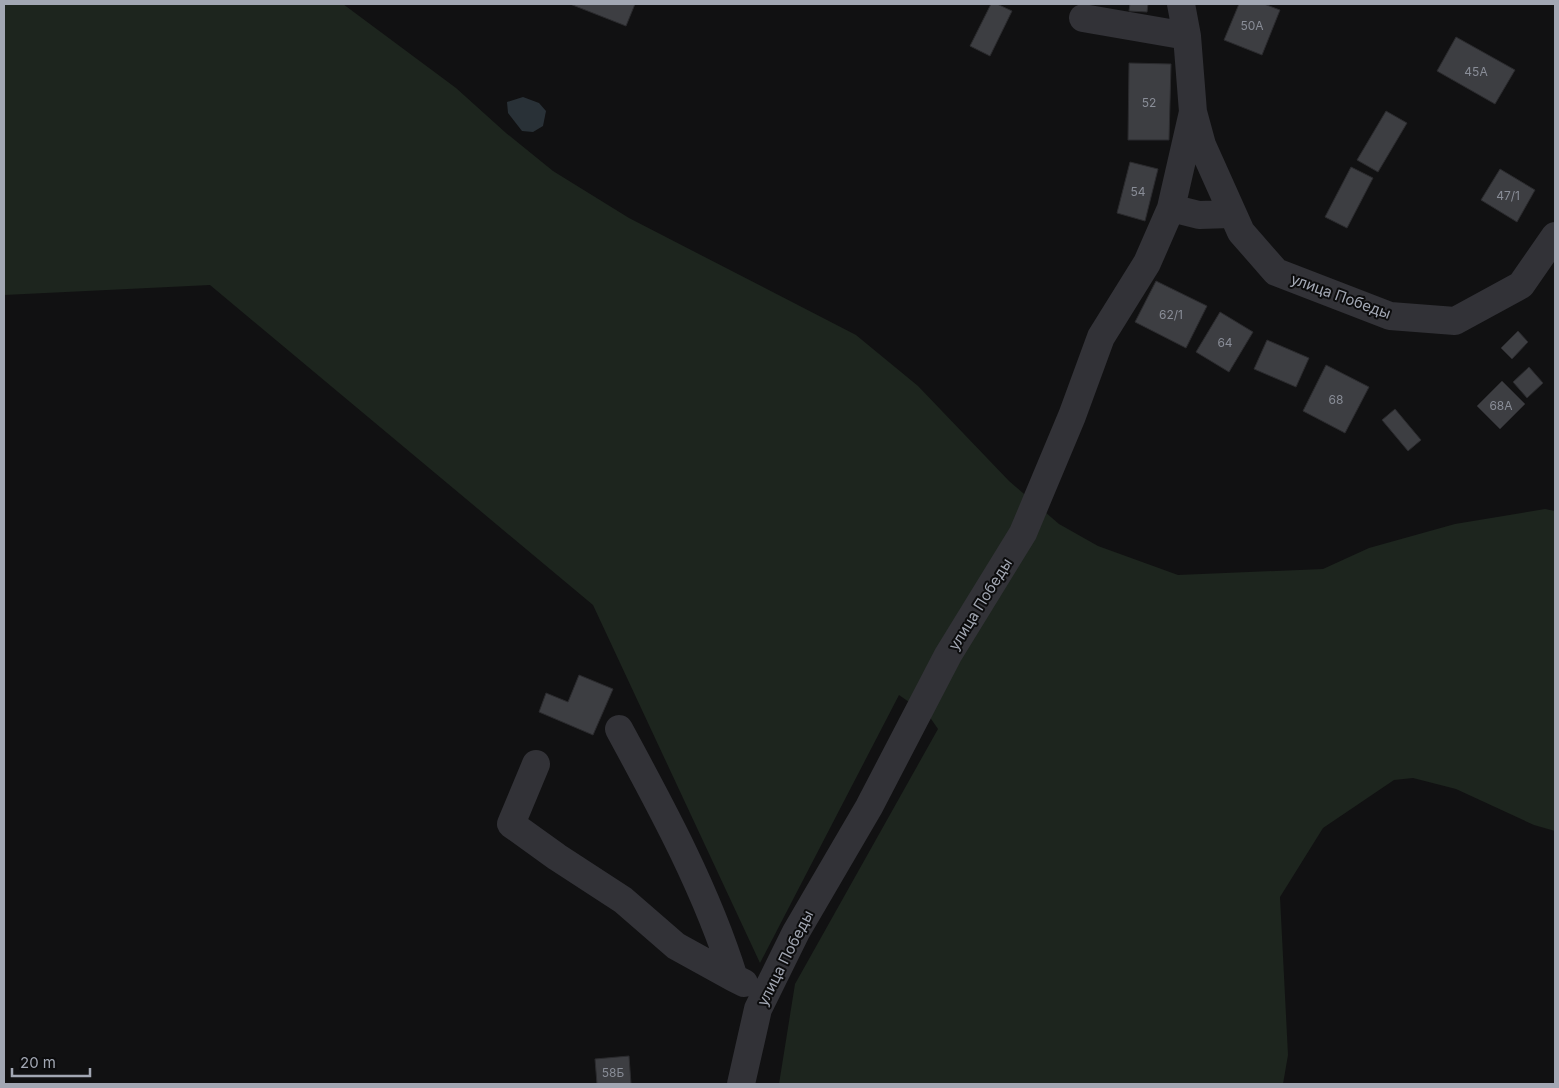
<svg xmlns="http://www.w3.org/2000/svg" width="1559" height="1088" viewBox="0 0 1559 1088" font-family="Inter,sans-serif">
	<rect width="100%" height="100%" fill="#111112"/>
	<path fill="#1d251e" d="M4 4H343L456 88 506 133 553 171 629 218 856 335 918 386 1009 481 1059 524 1098 546 1178 575 1323 569 1369 548 1455 524 1545 509 1555 511V831L1534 825 1456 789 1413 778 1394 780 1323 828 1280 897 1288 1055 1283 1084H779L795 984 938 729 929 716 899 695 760 963 593 605 210 285 4 295Z"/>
	<path fill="#293137" d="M523 97 539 103 546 111 543 126 533 132 522 131 508 113 507 102Z"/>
	<path fill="#3d3e42" stroke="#2b2b2e" d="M570 4H635L626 26Z
		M991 4H997L1012 11 990 56 970 46Z
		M1130 4H1148L1147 12 1129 11Z
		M1239 4H1264L1280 10 1262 55 1224 40Z
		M1456 37 1515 70 1495 104 1437 71Z
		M1129 63 1171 64 1169 140H1128Z
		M1386 111 1407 123 1378 172 1357 160Z
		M1130 162 1158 169 1145 221 1117 213Z
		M1351 167 1373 178 1347 228 1325 217Z
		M1500 169 1535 190 1517 222 1481 200Z
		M1156 281 1207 306 1186 348 1135 322Z
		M1220 312 1253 332 1229 372 1196 352Z
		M1518 331 1528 342 1512 359 1501 348Z
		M1267 340 1309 358 1296 387 1254 369Z
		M1326 365 1369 387 1345 433 1303 411Z
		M1529 367 1543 383 1527 398 1513 382Z
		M1502 381 1525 404 1500 429 1477 406Z
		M1395 409 1421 440 1408 451 1382 420Z
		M579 675 613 689 593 735 539 712 546 693 568 702Z
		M629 1056 631 1084H597L595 1059Z"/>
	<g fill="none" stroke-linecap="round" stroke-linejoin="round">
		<path stroke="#323237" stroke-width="28" d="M1181 4 1187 36 1193 112 1202 145 1241 232 1276 272 1390 316 1455 321 1521 285 1555 236
			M1083 18 1187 36
			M1171 208 1199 215 1231 214
			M619 729C663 810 707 891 734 978L744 983
			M536 764 511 824 557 857 623 900 676 946 734 978
			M741 1084 758 1009 796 932 869 807 948 655 1023 533 1072 416 1101 337 1147 263 1171 208 1193 112"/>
	</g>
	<g text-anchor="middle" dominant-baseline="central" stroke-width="4" stroke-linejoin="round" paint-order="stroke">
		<g font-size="12" fill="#898d97">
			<text x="1252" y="25">50А</text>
			<text x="1476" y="71">45А</text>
			<text x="1149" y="102">52</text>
			<text x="1138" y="191">54</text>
			<text x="1508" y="195">47/1</text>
			<text x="1171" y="314">62/1</text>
			<text x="1225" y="342">64</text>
			<text x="1336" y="399">68</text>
			<text x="1501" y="405">68А</text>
			<text x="613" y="1072">58Б</text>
		</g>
		<g font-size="15" fill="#a2a7b3" stroke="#0c0c0d">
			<text transform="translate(1341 296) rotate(20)">улица Победы</text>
			<text transform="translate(980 604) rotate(-58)">улица Победы</text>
			<text transform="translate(785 958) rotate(-63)">улица Победы</text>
		</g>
	</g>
	<rect width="1559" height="1088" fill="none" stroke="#a2a7b3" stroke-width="10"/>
	<path d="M12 1068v8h78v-8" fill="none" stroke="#a2a7b3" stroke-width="2.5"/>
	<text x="20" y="1068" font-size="15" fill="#a2a7b3" stroke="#0c0c0d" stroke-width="4" paint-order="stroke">20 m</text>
</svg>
